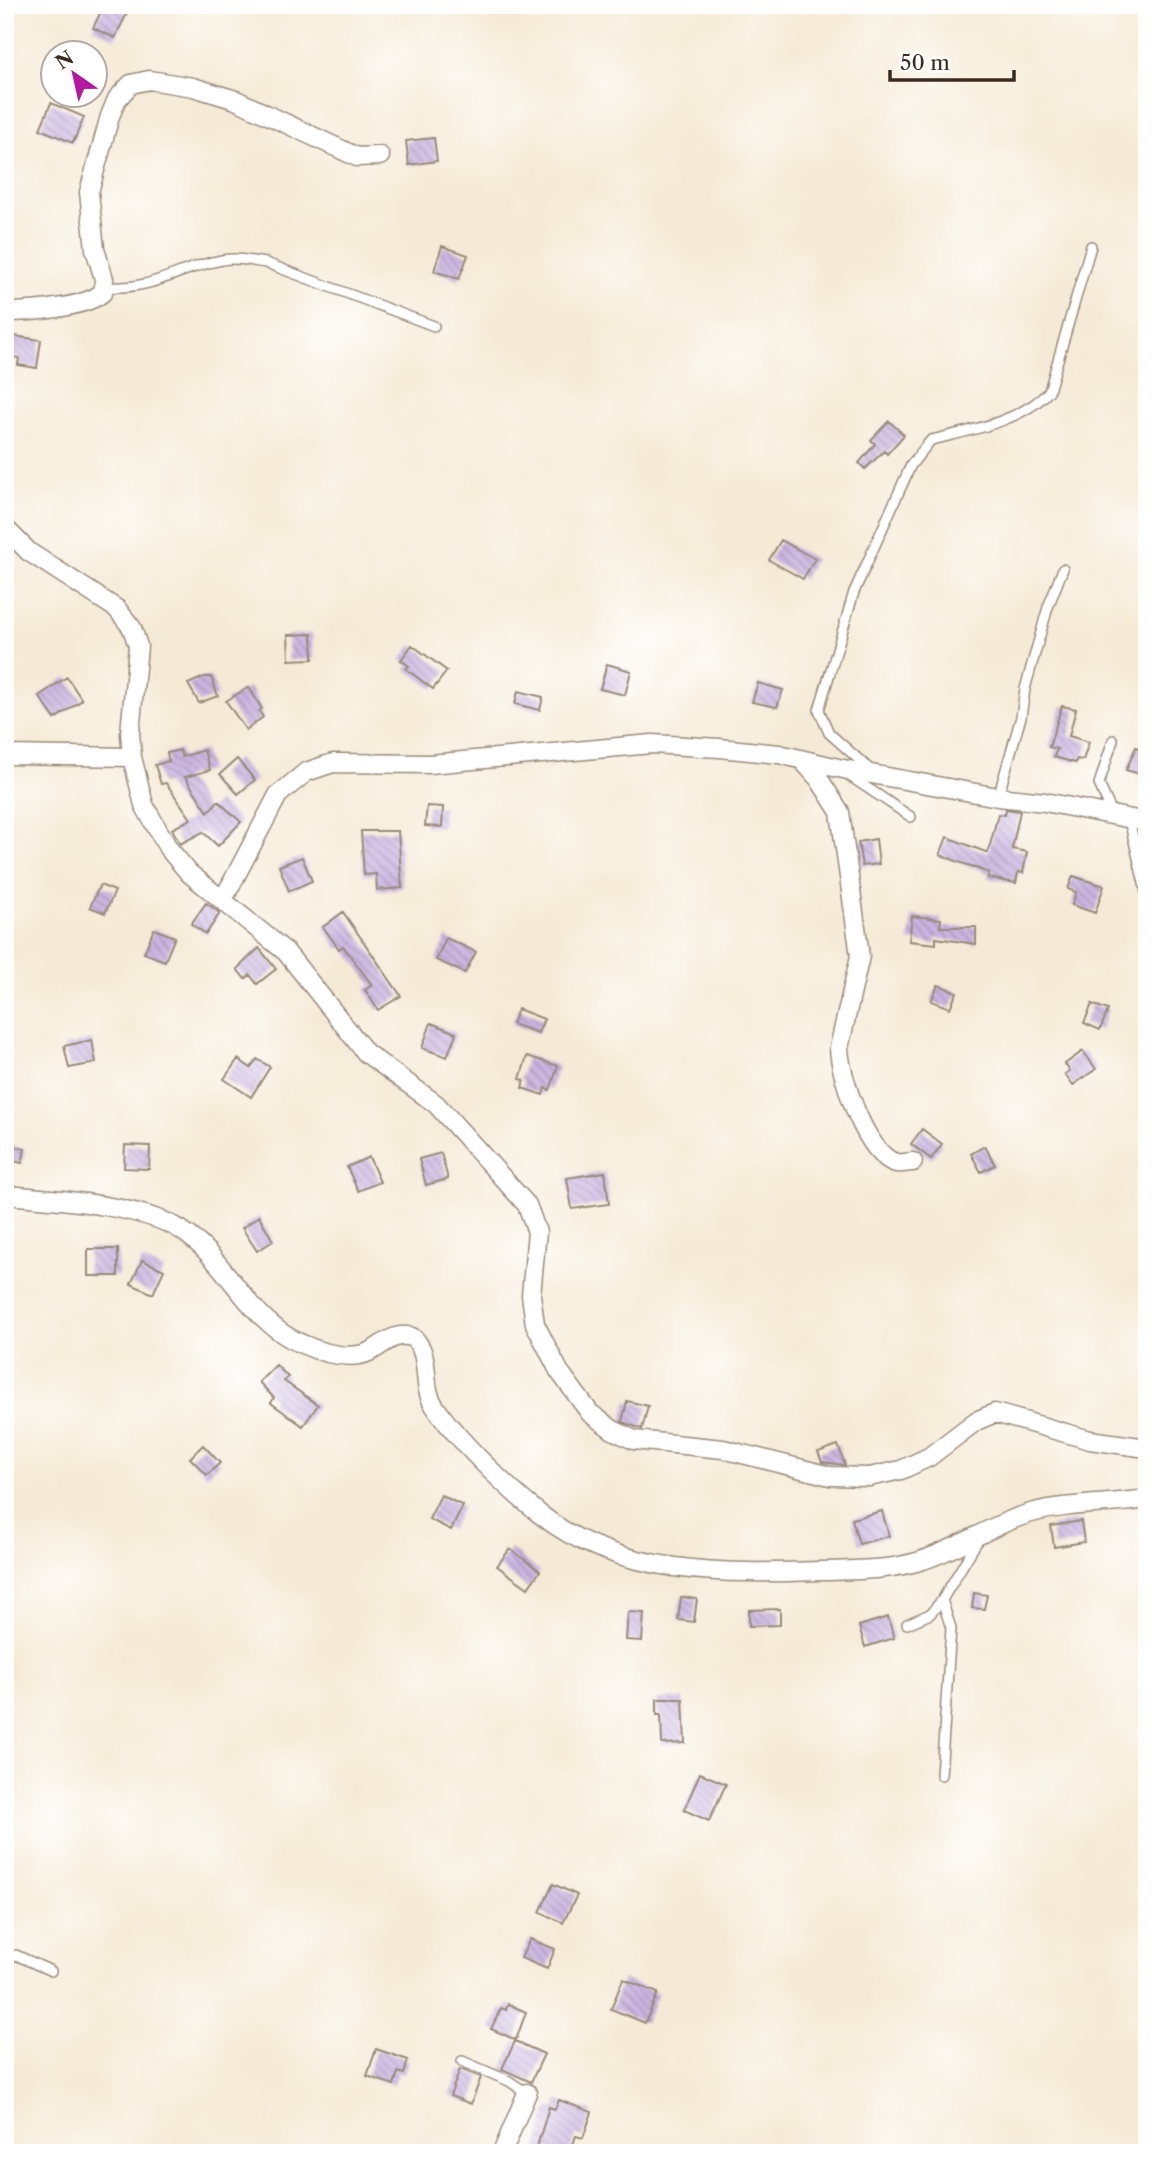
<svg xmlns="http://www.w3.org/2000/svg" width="1152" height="2158" viewBox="0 0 1152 2158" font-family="'Libre Caslon Text',serif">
	<defs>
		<pattern id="building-back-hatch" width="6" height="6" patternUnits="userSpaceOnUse" patternTransform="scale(1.75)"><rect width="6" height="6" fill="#cbb5e1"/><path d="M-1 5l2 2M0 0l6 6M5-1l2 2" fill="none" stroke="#a693b6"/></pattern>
	</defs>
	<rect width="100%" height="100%" fill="#fff"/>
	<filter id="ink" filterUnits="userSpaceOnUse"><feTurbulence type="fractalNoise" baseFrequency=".0143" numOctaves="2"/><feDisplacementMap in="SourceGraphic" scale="14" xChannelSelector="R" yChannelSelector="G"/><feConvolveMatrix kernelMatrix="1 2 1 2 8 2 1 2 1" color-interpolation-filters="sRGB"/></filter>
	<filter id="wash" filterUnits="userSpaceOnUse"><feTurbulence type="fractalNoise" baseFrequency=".00686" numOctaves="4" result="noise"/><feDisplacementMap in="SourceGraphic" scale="28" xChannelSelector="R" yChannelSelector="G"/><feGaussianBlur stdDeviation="1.57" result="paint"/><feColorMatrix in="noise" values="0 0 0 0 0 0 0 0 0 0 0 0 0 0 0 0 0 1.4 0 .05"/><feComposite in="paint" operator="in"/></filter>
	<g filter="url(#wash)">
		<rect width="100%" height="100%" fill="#f5ead5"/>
		<g id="blocks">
			<path fill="url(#building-back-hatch)" d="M104 5 127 13 115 38 93 28Z
				M51 103 84 117 73 143 40 129Z
				M434 138 437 161 409 165 406 141Z
				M442 246 468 255 459 279 434 271Z
				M13 336 41 340 37 368 18 365 19 358 10 357Z
				M889 421 904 435 887 454 884 451 865 469 859 463 875 444 871 440Z
				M781 540 815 559 803 579 769 560Z
				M312 634 313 659 289 660 288 635Z
				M412 645 447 671 433 689 406 669 409 666 401 660Z
				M607 664 631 671 625 695 600 689Z
				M67 677 82 700 55 719 39 696Z
				M204 677H211L218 696 199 703 188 684Z
				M758 683 783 690 777 707 752 702Z
				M249 687 262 709 259 711 263 717 246 730 226 701Z
				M518 691 543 697 540 710 515 704Z
				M1062 706 1076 709 1069 736 1089 742 1083 760 1077 759 1075 763 1054 757 1057 749 1049 747Z
				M1136 747 1147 752V776L1126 770Z
				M180 750 182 757 204 750 210 770 185 777 208 812 218 801 241 822 218 846 203 832 180 844 172 829 191 819 166 783 161 784 155 765 169 761 167 753Z
				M237 759 255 780 238 794 220 774Z
				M427 806 443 807 442 827 425 826Z
				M1006 809 1020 811 1012 849 1027 852 1023 873 1018 872 1016 883 988 878 989 873 940 855 947 837 988 853 998 814 1005 815Z
				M361 831H398L402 888 377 890 376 874 364 875Z
				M876 839 879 864 862 866 858 842Z
				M302 857 312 881 289 891 279 866Z
				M1073 876 1104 886 1095 913 1072 905 1076 892 1068 889Z
				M100 885 115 891 105 913 90 907Z
				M206 903 220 913 206 934 191 924Z
				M343 912 401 996 378 1010 365 990 372 985 343 946 339 949 323 927Z
				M912 916 941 919 940 927H976V944L936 938V944L909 941Z
				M154 929 175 937 165 961 144 953Z
				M446 938 476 952 465 973 436 960Z
				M259 948 276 969 257 984 250 975 245 979 237 969Z
				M938 985 957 992 950 1008 931 1001Z
				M1092 1004 1108 1010 1100 1030 1084 1023Z
				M518 1009 544 1019 538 1033 512 1024Z
				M431 1023 456 1033 447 1057 422 1048Z
				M92 1040 96 1063 69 1068 64 1046Z
				M1083 1051 1096 1069 1073 1085 1065 1074 1070 1071 1065 1064Z
				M527 1056 558 1066 550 1090 545 1088 543 1095 522 1088 524 1080 520 1079Z
				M238 1059 251 1068 257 1059 270 1067 251 1097 224 1079Z
				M922 1129 942 1144 931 1159 911 1144Z
				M5 1144 25 1149 22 1163 5 1159Z
				M125 1145 150 1146 149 1169 124 1168Z
				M985 1146 995 1165 981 1172 971 1154Z
				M441 1153 448 1179 426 1185 419 1159Z
				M369 1157 380 1182 358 1191 347 1167Z
				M605 1172 609 1204 572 1209 567 1178Z
				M259 1216 273 1241 257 1251 242 1228Z
				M88 1249H118V1276H88Z
				M142 1260 164 1270 153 1294 131 1284Z
				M276 1365 288 1377 284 1381 318 1405 303 1426 271 1403 274 1398 259 1382Z
				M627 1401 648 1406 642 1429 622 1422Z
				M203 1445 220 1463 207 1475 190 1458Z
				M838 1445 845 1465 822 1462 818 1452Z
				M441 1495 463 1506 451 1530 429 1519Z
				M882 1511 889 1536 859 1544 852 1519Z
				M1081 1521 1084 1542 1054 1547 1051 1526Z
				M510 1549 540 1571 528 1588 497 1566Z
				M974 1593 987 1595 984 1609 972 1608Z
				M681 1597 697 1599 694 1622 678 1620Z
				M780 1609V1625L749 1626V1610Z
				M628 1612 644 1613 642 1641 626 1640Z
				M888 1617 894 1638 865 1647 859 1626Z
				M657 1699H683L685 1743 662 1744 661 1715H657Z
				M700 1773 726 1784 709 1821 684 1810Z
				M553 1884 577 1895 563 1923 540 1912Z
				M530 1939 555 1949 547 1969 521 1958Z
				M623 1979 658 1993 645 2023 611 2009Z
				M508 2004 526 2012 516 2040 491 2029 501 2008 506 2010Z
				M515 2041 544 2054 531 2082 502 2069Z
				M376 2049 408 2060 404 2074 398 2072 394 2085 367 2076Z
				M460 2069 481 2077 471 2104 450 2096Z
				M559 2100 592 2112 583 2138 576 2136 570 2153H535L549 2107 555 2109Z"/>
		</g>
	</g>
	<g filter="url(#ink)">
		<use href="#blocks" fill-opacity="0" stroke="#988a7a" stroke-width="2"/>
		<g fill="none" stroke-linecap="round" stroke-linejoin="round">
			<g stroke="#988a7a" stroke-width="12">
				<path id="service" d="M105 287C157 290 176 268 222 260 236 257 251 261 266 263L434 326
					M874 773 829 733 819 710 854 592 911 465 931 440C968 431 1023 421 1049 391L1091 246
					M848 775 911 817
					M998 797 1021 717 1025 689 1048 607 1063 569
					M1113 815 1099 784 1113 740
					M1129 820 1147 896
					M1146 1000 1147 998
					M907 1624 930 1614 942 1600 980 1537
					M941 1775 951 1628 942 1600
					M5 1960 16 1955 51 1971
					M462 2061 509 2081 527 2093"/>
			</g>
			<g stroke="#988a7a" stroke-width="21">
				<path id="minor" d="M5 312C28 312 87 308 103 292L104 279 95 249 89 192 110 116 117 99 131 84 149 80 193 87 236 100 357 157 380 156
					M5 528 29 552 117 609 132 628 138 646 130 733 132 757 144 805 168 848 189 873 286 952 366 1053 436 1104 527 1205 537 1232 531 1295 535 1324 559 1371 590 1413 613 1430 634 1440 723 1449 830 1476 869 1477 901 1470 929 1457 976 1421 995 1413 1090 1440 1147 1448
					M5 755 132 757
					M803 761 819 779 840 812 860 956 839 1048C840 1076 866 1155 896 1163 901 1164 908 1162 913 1162
					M224 898 278 795 306 772 333 763 430 764 652 744 719 748 779 754 838 768 998 797 1045 802 1147 822
					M5 1195C53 1199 150 1205 187 1234 230 1266 251 1323 302 1344 320 1352 339 1358 359 1355 378 1353 390 1330 412 1337 433 1354 420 1384 434 1405 456 1439 509 1490 541 1515 618 1576 727 1574 820 1571 854 1570 887 1571 920 1561 959 1549 992 1524 1031 1513 1069 1503 1108 1505 1147 1499
					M502 2153 527 2093"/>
			</g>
			<use href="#service" stroke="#fff" stroke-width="9"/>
			<use href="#minor" stroke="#fff" stroke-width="18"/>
		</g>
	</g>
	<rect width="1152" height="2158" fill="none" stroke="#fff" stroke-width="28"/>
	<g transform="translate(74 74) rotate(326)"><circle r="33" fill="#ffffff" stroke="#b1aaa5" stroke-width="2"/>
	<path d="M0-5L12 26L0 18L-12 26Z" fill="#b5179e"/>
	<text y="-10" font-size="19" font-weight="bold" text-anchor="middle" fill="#3b2a1e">N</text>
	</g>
	<path d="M890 70v10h124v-10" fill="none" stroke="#3b2a1e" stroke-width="3.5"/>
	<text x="900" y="70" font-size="21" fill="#3b2a1e" stroke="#ffffff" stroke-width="5" paint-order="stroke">50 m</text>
</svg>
